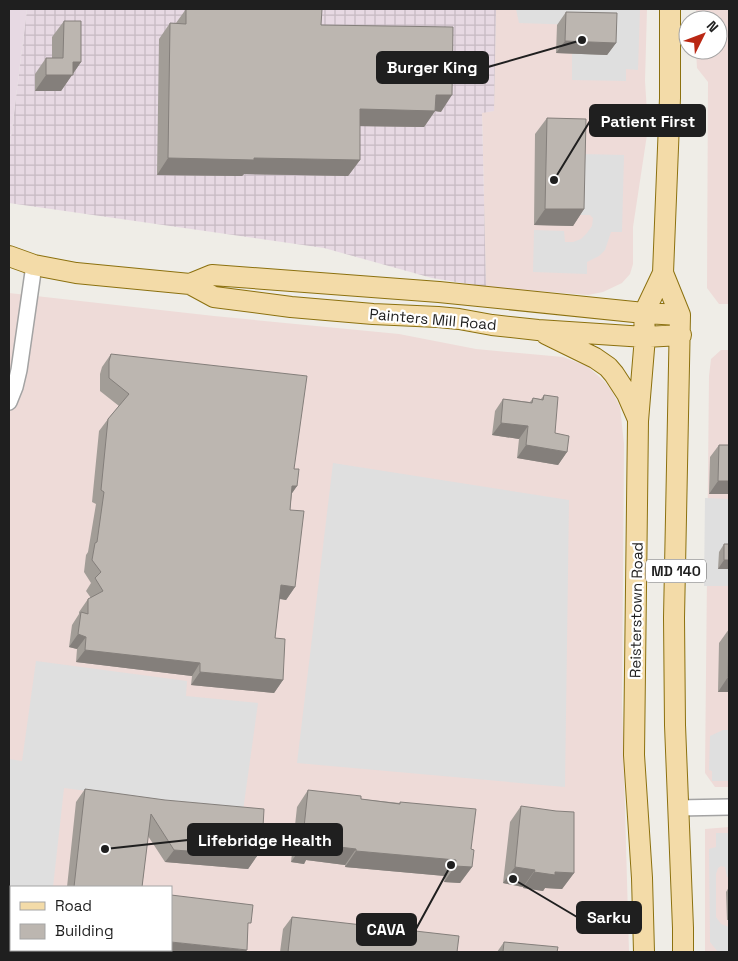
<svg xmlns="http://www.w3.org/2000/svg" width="738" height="961" viewBox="0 0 738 961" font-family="'Space Grotesk',sans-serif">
	<defs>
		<pattern id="industrial-grid" width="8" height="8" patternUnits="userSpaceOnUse" patternTransform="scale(1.25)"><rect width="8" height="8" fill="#e7d9e3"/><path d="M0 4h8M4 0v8" fill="none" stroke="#c6bac2"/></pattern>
	</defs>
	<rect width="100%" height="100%" fill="#efede7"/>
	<path fill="#eedbd8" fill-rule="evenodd" d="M496 9H647L645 81 648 128 633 227V264L630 274 622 283 603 292 588 295 486 287 482 112 494 111Z
		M696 9H729V304H719L707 288 708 82 697 68 696 50H718V20H696Z
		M9 293 214 316 399 334 476 349 563 357 587 366 604 381 612 391 620 407 624 444 622 702 629 952H9ZM11 887H171V950H11Z
		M721 350H729V787H715L705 773 709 376 711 359Z
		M729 827V952H705V829Z"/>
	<path fill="url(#industrial-grid)" d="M27 9H496L494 111 482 113 486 287 432 278 324 248 9 203V153Z"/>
	<path fill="#e7d9e3" d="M9 9H27L9 153Z"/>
	<path fill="#dfdfdf" d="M516 9H640L638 70 626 69V81L572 80V54L608 26 519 23Z
		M582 154 624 155 622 232H611L605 250 599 256 587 262V274L533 272 534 230 564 231 565 242H573L581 239 587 233 592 226 593 218 590 215H580Z
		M333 463 569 500 565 787 297 763Z
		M705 498 729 499V552L718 568 729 569V586H704Z
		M36 661 187 681 186 696 258 703 243 811 64 788 53 887H11V950H101L125 952H9V759L22 761Z
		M723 730H729V781H712V771L709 770 710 736Z
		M716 833H729V877H727L725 867 721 866 718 868 716 874V917L721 924 729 927V952H718L710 942 709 849 716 847Z"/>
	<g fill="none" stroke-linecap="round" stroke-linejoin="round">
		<g stroke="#a3a3a3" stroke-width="18">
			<path id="minor" d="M9 402 15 387 19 370 34 265
				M678 808 729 807"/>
		</g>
		<g stroke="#8c710f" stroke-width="22">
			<path id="major" d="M9 256 34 265 76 273 190 284 214 297 291 307 373 314 438 317 459 319 492 325 538 330 645 337 681 335
				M663 273 680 315 674 618 675 725 683 928V952
				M190 284 212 275 439 292 644 313 680 315
				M546 334 595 358 608 367 614 374 627 394 637 417
				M644 952 642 878 634 755 638 421 645 337 644 313 663 273 670 98V9"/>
		</g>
		<use href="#minor" stroke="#fff" stroke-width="15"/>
		<use href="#major" stroke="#f3dba8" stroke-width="20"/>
	</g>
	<path fill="#a29d97" d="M186 9 441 112 435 111 424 127 360 126V160L348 176 244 174 242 176 157 175 159 39 170 23H176Z
		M566 12 616 43 607 55 556 53 557 25Z
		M64 21 81 62 61 91H35V74L46 58H52V37Z
		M547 118 584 209 573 226 534 225 535 134Z
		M111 354 294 469 297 486 292 493 290 510 295 587 286 600 279 599 275 638 283 680 274 693 191 685 192 676 76 662 77 649 69 647 72 625 79 614V612L88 599 91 598 86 591 91 583 84 572 86 555 88 552 96 504 92 502 99 431 108 419 119 406 100 391V374L102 367Z
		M544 395 555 433 567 452 558 465 517 458 519 439 492 435 495 411 503 399 530 402 533 398 541 399Z
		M719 445 729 494H709L710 457Z
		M724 544H729V569H718L719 552Z
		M729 629V692H718L719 643Z
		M85 789 258 832 257 856 248 869 165 862 148 836 142 887H67L76 802Z
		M308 790 361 799 400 803V802L471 849 472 867 460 883 444 882 445 876 345 867V865L306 860 304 864 291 862 297 807Z
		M521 806 574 873 562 889 545 888 543 891 523 888V887L503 883 510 822Z
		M729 887V920H727L726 892Z
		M292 917 457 952H280L283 929Z
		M504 942 503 952H497Z"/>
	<path fill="#847f7b" d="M565 41 616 43 607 55 556 53Z
		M73 62H81L61 91H35L46 75Z
		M436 95H452L441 112 435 111 424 127 349 126 360 109Z
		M168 158H254L360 160 348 176 244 174 242 176 157 175Z
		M545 209H584L573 226 534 225Z
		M501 423 528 426 519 439 492 435Z
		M526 445 567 452 558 465 517 458Z
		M718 481H729V494H709Z
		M292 486H297L288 499Z
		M724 560H729V569H718Z
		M281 585 295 587 286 600 272 597Z
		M78 634 86 637 77 649 69 647Z
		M85 650 200 663 192 676 76 662Z
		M200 672 283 680 274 693 191 685Z
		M728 677H729V692H718Z
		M259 826 263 827 254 839Z
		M315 844 356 849 345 865 306 860 304 864 291 862 302 846Z
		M174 850 257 856 248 869 165 862Z
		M356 851 456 860 445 876 345 867Z
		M455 866 472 867 460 883 444 882Z
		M515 867 535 870 523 887 503 883Z
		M534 872H555L574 873 562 889 545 888 543 891 523 888Z
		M171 942 247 950 245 952H145L146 950H171Z"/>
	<path fill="#bcb6b0" stroke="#847f7b" d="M186 9H322L321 25 453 27 452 95H436L435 111 360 109V160L254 158V160L168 158 170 23 186 24Z
		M566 12 617 13 616 43 565 41Z
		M64 21H81V62H73V75H46V58H63Z
		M547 118 586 119 584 209H545Z
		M111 354 307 376 294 469H299L297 486H292L290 510 304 511 295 587 281 585 275 638 285 639 283 680 200 672V663L85 650 86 637 78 634 81 612 88 614V599L103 591 95 578 101 572 92 560 95 543 97 542 104 492 101 490 108 419 129 394 109 378V361Z
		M544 395 558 397 555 433 569 436 567 452 526 445 528 426 501 423 503 399 532 403 533 398 543 400Z
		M719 445H729V481H718Z
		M724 544H729V560H724Z
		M729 635V677H728Z
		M85 789 165 800 264 809 263 827 259 826 257 856 174 850 151 814 142 887H74Z
		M308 790 361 796V799L400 804V802L476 809 471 849 474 850 472 867 455 866 456 860 356 851V849L315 844V848L302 846Z
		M521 806 556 811 574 812V873L555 872V875L534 872 535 870 515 867Z
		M171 895 253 905 251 923H248L247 950 171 942Z
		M292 917 459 936 457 952H288Z
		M504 942 558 947 557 952H503Z"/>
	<g text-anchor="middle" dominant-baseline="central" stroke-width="4.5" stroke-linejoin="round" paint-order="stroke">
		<rect fill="#fff" stroke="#626262" stroke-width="1" x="646" y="559.5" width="60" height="23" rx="4"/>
		<g font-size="14" font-weight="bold" fill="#1f1f1f">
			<text x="676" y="571">MD 140</text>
		</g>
		<g font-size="15" fill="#1f1f1f" stroke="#fff">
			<text transform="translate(433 319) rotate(5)">Painters Mill Road</text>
			<text transform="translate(636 610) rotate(-89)">Reisterstown Road</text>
		</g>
	</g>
	<path fill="none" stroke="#1f1f1f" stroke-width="2" d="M582 40L488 67M554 180L590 121M105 849L188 840M513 879L577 917M451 865L416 929"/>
	<g fill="#1f1f1f" stroke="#fff" stroke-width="2">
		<circle cx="582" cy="40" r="5"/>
		<circle cx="554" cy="180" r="5"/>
		<circle cx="105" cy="849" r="5"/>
		<circle cx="513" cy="879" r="5"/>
		<circle cx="451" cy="865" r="5"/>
	</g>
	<g fill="#1f1f1f" stroke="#1f1f1f" stroke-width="2">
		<rect x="377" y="52" width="111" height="31" rx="5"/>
		<rect x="590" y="105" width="115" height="31" rx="5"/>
		<rect x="188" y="824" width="154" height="31" rx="5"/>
		<rect x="577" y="902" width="64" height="31" rx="5"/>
		<rect x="357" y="914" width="59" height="31" rx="5"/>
	</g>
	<g font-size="16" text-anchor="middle" font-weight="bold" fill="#fff">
		<text x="432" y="73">Burger King</text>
		<text x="648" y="127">Patient First</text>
		<text x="265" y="846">Lifebridge Health</text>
		<text x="609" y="923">Sarku</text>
		<text x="386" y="935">CAVA</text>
	</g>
	<rect width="738" height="961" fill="none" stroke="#1f1f1f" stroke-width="20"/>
	<rect x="10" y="886" width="162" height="65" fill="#ffffff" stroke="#a5a5a5"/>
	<rect x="20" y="902" width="25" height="8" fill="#f3dba8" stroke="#a5a5a5"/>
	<text x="55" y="911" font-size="15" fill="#1f1f1f">Road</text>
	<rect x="20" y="924" width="25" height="15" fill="#bcb6b0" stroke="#a5a5a5"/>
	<text x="55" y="936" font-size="15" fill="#1f1f1f">Building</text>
	<g transform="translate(703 35) rotate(48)"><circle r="24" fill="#ffffff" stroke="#a5a5a5"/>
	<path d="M0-4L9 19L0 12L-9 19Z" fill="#ba2814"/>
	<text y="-8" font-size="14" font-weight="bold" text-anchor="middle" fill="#1f1f1f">N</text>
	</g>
</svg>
